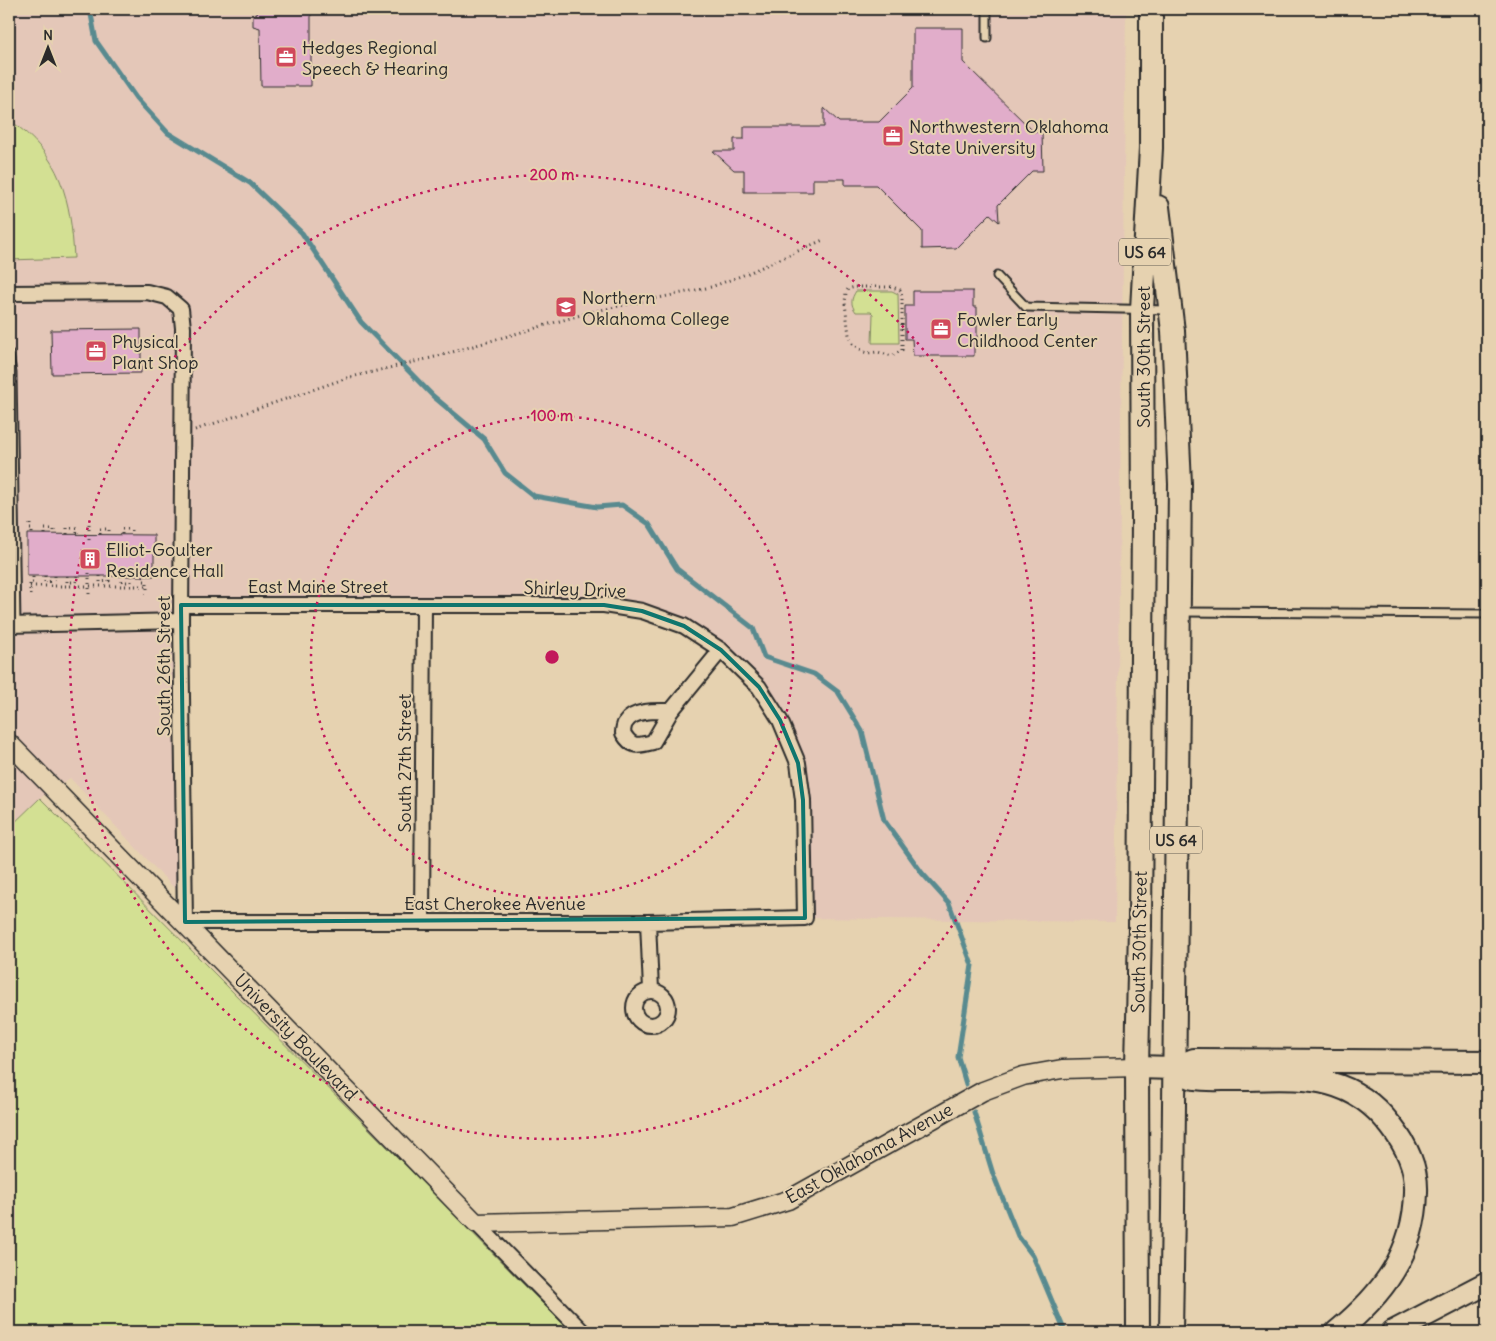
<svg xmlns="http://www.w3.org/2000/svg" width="1496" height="1341" viewBox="0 0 1496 1341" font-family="Delius,sans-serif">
	<rect width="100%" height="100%" fill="#e6d2b0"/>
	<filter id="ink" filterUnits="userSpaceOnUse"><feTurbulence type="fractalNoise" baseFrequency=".02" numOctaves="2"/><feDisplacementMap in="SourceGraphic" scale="10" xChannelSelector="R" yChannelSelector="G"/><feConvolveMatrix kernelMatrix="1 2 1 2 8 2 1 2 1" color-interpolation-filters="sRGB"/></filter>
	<g filter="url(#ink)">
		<path fill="#e4c7b8" d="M9 9H1126L1115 922 805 918 803 800 780 720 721 650 642 611 181 605 193 908 70 778 40 798 9 828Z"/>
		<path fill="#d3e093" stroke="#7f865f" d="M9 120C61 154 71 200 74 258L9 260Z
			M856 291H892L898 294 899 343H872L873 314 871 312H856C850 304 851 299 856 291Z
			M40 798 571 1332H9V828Z"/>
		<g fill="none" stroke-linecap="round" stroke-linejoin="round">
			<path stroke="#598a8f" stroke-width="5" d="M90 9 96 41 136 98 168 133 250 183 302 233 361 322 433 396 484 439 505 473 534 496 597 507 622 505 649 524 677 569 753 628 764 657 814 674 838 692 862 731 884 820 922 873 949 903 972 965 958 1057 966 1084
				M974 1112 993 1174 1018 1236 1033 1256 1065 1332"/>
		</g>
		<path fill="#e1adca" stroke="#2b2b2b" d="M260 9H311V86H261L260 28 253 26V15L260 11Z
			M913 28H963V62L1034 132H1042L1043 171H1032L998 205 999 222 990 214 956 248 922 249V231L876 185H845V179H813V192H744V170H734L713 151H734V139H744V127H824V108L839 122H879L913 88Z
			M913 291H973V307H977V340H974V356H913L912 339H905V306H913Z
			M141 329V373L52 374 51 330Z
			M27 534 154 535V576H27Z"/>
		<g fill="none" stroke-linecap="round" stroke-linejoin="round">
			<g stroke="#2b2b2b" stroke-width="11">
				<path id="service" d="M987 38V9
					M997 276 1026 307 1168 310
					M9 354 12 373 16 625
					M1183 612 1487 614"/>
			</g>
			<g stroke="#2b2b2b" stroke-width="18">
				<path id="minor" d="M9 293 147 292 167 297 181 309 183 328 181 621 185 922H648L805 918 803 800 798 763 780 720 759 687 721 650 684 626 642 611 604 605H181
					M9 625 181 621
					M671 711 653 742C637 746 632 748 623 733 623 730 624 724 626 722 634 709 658 711 671 711L721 650
					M422 921 424 605
					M648 922 651 990
					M634 1008a17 17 0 1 1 34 0a17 17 0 1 1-34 0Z
					M476 1223 583 1332"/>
			</g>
			<g stroke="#2b2b2b" stroke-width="21">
				<path id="tertiary" d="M9 743 476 1223 733 1217 788 1200 983 1091 1023 1076 1062 1069 1137 1067"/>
			</g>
			<g stroke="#2b2b2b" stroke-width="26">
				<path id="primary" d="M1158 207 1173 331 1180 484 1173 1209 1171 1332
					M1138 1332 1137 1067 1140 926 1143 520 1142 309 1151 148V9"/>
			</g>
			<g stroke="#2b2b2b" stroke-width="26">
				<path id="trunk" d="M1137 1067 1174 1068 1194 1060 1487 1062
					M1174 1068C1180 1071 1188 1077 1194 1078 1206 1080 1220 1079 1232 1079 1295 1079 1348 1069 1391 1126 1406 1145 1417 1168 1416 1192 1415 1253 1382 1295 1337 1332
					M1393 1332 1487 1283"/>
			</g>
			<path stroke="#2b2b2b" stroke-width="3" stroke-dasharray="1 4" stroke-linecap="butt" d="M855 287H893L900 290 902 296V350L892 356 878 352 868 353 864 352 853 343 849 335 845 303 846 292 848 289Z
				M195 430 347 378 435 357 591 312 711 287 746 274 823 240
				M30 524V529H32V534
				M89 524V543
				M45 534V529H54V534
				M67 534V528H77V534
				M100 534V529H109V534
				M122 534V529H131V534
				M89 568V595
				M45 576V582L55 581V576
				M67 576V582H76L77 576
				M100 576V582L109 581V576
				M122 576V582H131V576
				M144 576V581H147V594
				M30 586H147
				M30 595V582H33V576"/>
			<use href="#service" stroke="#e6d2b0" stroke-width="7"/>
			<use href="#minor" stroke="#e6d2b0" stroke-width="14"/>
			<use href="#tertiary" stroke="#e6d2b0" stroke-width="18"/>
			<use href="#primary" stroke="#e6d2b0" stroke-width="22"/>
			<use href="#trunk" stroke="#e6d2b0" stroke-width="22"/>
		</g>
	</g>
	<path fill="none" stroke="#0f766e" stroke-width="4" stroke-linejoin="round" d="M181 605H604L642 611 684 626 721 650 759 687 780 720 798 763 803 800 805 918 185 922Z"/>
	<g fill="none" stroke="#c2185b" stroke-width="2.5" stroke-dasharray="2.5 5">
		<circle cx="552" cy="657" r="241"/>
		<circle cx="552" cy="657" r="482"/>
	</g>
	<defs>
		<g id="office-square" transform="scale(1.125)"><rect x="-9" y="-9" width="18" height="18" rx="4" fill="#d1495b" stroke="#e6d2b0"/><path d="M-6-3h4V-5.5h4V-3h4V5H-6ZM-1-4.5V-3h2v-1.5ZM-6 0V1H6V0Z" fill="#fff"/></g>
		<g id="university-square" transform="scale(1.125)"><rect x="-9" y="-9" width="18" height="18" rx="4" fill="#d1495b" stroke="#e6d2b0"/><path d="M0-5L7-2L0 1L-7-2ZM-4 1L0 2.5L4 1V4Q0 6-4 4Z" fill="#fff"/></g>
		<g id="building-square" transform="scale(1.125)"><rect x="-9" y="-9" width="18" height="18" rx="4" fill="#d1495b" stroke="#e6d2b0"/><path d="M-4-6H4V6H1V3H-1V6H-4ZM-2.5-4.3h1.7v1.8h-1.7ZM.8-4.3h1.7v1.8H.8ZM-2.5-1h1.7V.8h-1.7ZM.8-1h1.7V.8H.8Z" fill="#fff"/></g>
	</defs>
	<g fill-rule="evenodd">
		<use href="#office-square" x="286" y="57"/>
		<use href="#office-square" x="893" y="136"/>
		<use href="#university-square" x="566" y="307"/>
		<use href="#office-square" x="941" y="329"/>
		<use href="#office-square" x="96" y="351"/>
		<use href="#building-square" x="90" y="559"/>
	</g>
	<g text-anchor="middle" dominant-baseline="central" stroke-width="4" stroke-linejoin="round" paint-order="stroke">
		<g fill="#e6d2b0" stroke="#635d53" stroke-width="1">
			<rect x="1119" y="238.5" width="52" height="27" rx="4"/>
			<rect x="1150" y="826.5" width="52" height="27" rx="4"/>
		</g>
		<g font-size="16" font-weight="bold" fill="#2b2b2b">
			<text x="1145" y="252">US 64</text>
			<text x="1176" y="840">US 64</text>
		</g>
		<g font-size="18" fill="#2b2b2b" stroke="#e6d2b0" text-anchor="start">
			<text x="302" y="47">Hedges Regional<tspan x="302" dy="21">Speech &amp; Hearing</tspan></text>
			<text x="909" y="126">Northwestern Oklahoma<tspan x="909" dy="21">State University</tspan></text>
			<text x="582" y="297">Northern<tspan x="582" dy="21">Oklahoma College</tspan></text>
			<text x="957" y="319">Fowler Early<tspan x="957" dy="21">Childhood Center</tspan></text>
			<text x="112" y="341">Physical<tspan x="112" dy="21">Plant Shop</tspan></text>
			<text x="106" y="549">Elliot-Goulter<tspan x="106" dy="21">Residence Hall</tspan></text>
		</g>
		<g font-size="18" fill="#2b2b2b" stroke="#e6d2b0">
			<text transform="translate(1143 357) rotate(-90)">South 30th Street</text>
			<text x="318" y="586">East Maine Street</text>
			<text transform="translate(575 589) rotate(2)">Shirley Drive</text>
			<text transform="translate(163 666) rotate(-90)">South 26th Street</text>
			<text transform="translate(404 763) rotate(-90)">South 27th Street</text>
			<text x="495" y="903">East Cherokee Avenue</text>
			<text transform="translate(1139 942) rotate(-89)">South 30th Street</text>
			<text transform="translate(296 1037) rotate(46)">University Boulevard</text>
			<text transform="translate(869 1153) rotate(-29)">East Oklahoma Avenue</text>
		</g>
	</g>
	<circle cx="552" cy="657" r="8" fill="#c2185b" stroke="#e6d2b0" stroke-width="2.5"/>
	<g font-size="15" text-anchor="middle" font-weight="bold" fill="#c2185b" stroke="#e6d2b0" stroke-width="4" stroke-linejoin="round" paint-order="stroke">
		<text x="552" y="180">200 m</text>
		<text x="552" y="421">100 m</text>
	</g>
	<rect width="1496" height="1341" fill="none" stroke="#e6d2b0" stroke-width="30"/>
	<rect x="15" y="15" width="1466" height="1311" fill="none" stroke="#2b2b2b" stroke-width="2" filter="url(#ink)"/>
	<g transform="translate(48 48)" stroke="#e6d2b0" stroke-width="4" paint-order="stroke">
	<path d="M0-4L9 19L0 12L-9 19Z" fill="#2b2b2b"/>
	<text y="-8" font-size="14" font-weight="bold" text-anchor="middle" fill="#2b2b2b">N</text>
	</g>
</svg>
